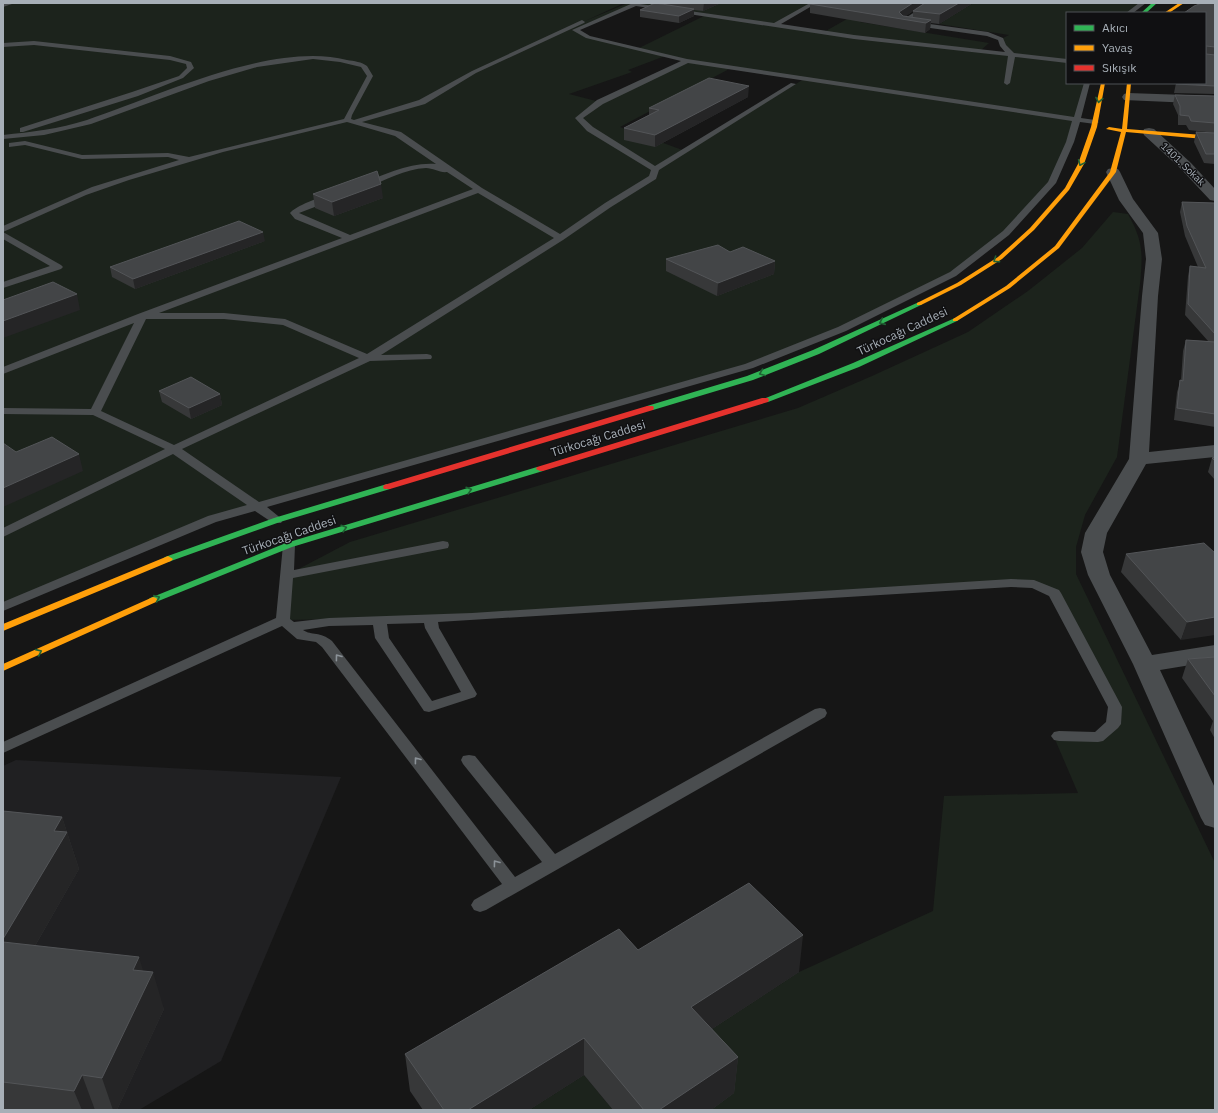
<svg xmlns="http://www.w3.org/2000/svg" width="1218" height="1113" viewBox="0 0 1218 1113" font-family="'IBM Plex Sans',sans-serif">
	<rect width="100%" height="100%" fill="#161616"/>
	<path fill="#202022" d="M16 760 341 777 221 1061 139 1110H3V766Z"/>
	<path fill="#1c231c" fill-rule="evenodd" d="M3 3H624L585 21 628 3H816L776 24 824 32 847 19 866 18 860 22 989 43 980 51 1011 55 1001 39 1009 35 939 24 973 3H1143L1129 13H1067V83H1087L1052 183 1006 233 953 274 842 329 749 366 212 519 3 607ZM636 4 708 14 637 49 588 37 576 30ZM665 56 686 62 600 102 569 94 632 72 628 70ZM731 68 804 79 685 151 620 127Z
		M1113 212 1128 214C1143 241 1143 253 1140 284L1117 457 1085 515 1076 547V574L1215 863V1110H711L689 1044 799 972 933 911 944 796 1078 793 1054 737H1098L1115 707 1054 593 1034 584 472 617 283 620 287 575 350 542 798 408 872 376 968 332 1028 291 1082 248Z
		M584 1075 613 1110H529Z"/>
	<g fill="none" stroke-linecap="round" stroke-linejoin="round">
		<path fill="#4a4d4f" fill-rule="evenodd" d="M3 3H15L3 7Z
			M633 3 774 23 810 3H817L781 24 854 35 1005 52 1000 46 998 40 987 36 902 24 899 22 929 3H936L908 21 988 32 1003 38 1006 45 1014 53 1067 59V63L1015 57 1010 83 1007 85 1004 83 1008 56 854 39 636 6 580 30 590 36 687 59 1074 117 1084 83H1090L1081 118 1095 120 1099 122 1095 124 1080 122 1074 142 1056 183 1009 235 956 276 846 331 753 368 267 507 283 520 281 523H273L255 511 216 522 3 611V602L208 516 247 505 173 454 3 537V528L165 449 93 415 3 414V408L91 409 134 323 3 374V367L138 314 342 238 295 219 290 213C296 206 324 194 333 196L334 198 333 200 299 213 350 235 473 189 447 172C440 173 433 168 426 168 405 169 385 180 366 188H360L359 186 360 184C384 175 409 162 436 164L395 136 347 122 223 152 129 180 86 195 3 232V226L92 187 179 160 168 157 82 159 25 145 9 147V143L25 141 82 155 168 153 189 157 344 119 367 76 361 67 340 62 313 59 257 67 209 81 91 124 44 135 3 139V135C31 132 59 129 87 120 159 96 272 41 347 60 354 61 362 62 367 66L373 76 352 115 351 119 354 120 419 100 472 71 582 20 585 22 584 23 476 73 425 104 362 122 401 132 482 188 560 234 605 203 649 176 651 170 587 131 575 118 597 100 681 61 586 38 572 30ZM688 63 1072 121 1066 142 1048 182 1003 231 950 272 838 327 745 364 259 502 182 449 370 361 431 359 432 357 431 355 427 354 381 355 563 240 611 207 656 179 659 170 796 84 791 83 655 166 593 127 583 118 603 104ZM478 193 554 238 367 354 285 319 224 313H159ZM146 319H224L283 325 359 358 174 445 101 411Z
			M1139 3H1146L1133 13H1126Z
			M34 41 170 56 191 62 194 68 183 78 138 96 23 132H20V128L132 92 179 76 187 68 186 64 170 60 34 45 3 47V43Z
			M3 232 61 265 63 267 61 269 3 288V282L50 266 3 239Z
			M289 541 294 542 295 545 294 570 443 541 448 542 449 545 448 548 443 549 293 578 290 619 294 622 329 618 472 613 1011 579 1034 580 1059 590 1061 593 1122 707 1121 724 1118 728 1103 741 1098 742 1059 741 1054 740 1051 736 1054 732 1059 731 1095 732 1106 722 1108 707 1049 596 1032 588 1011 587 438 622 439 628 477 694 475 697 429 712 424 711 375 638 373 625 329 626 303 630C312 636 320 631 332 641L515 877 542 862 463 764 461 760 463 756 469 755 475 756 555 854 815 709 820 708 825 709 827 713 825 717 486 910 480 912 474 910 471 905 474 900 502 884 322 647 316 642 297 639 282 626 3 753V742L276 618 283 545 284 542ZM424 623 425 628 461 692 432 701 389 638 387 624Z"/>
		<path fill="#4a4d4f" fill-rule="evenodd" d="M1128 93 1215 96V104L1124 100 1122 97 1124 94Z
			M1149 128 1154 129 1191 163 1215 189V201L1210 200 1181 169 1144 135 1143 132 1144 129Z
			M1113 168 1118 169 1120 172 1133 199 1158 233 1162 259 1158 296 1149 452 1215 445V457L1146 464 1107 533 1103 552 1110 575 1152 655 1215 645V661L1160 670 1215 788V828L1205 825 1201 818 1133 664 1088 575 1081 552 1085 533 1129 459 1142 296 1146 259 1143 233 1119 200 1106 172 1108 169Z"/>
		<path fill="#30b455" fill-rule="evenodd" d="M1152 3H1157L1146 13H1141Z
			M919 302 922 304 921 305 819 354 753 380 653 410H647L646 408 647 406 747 376 813 350Z
			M955 318 958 320 957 321 859 367 768 402H762L761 400 853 363Z
			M537 467H540L544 469 543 471 292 547 156 602H150L148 600 150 598 286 543Z
			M387 484 390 485 391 487 390 489 280 522 171 561 168 562 163 559 165 557 274 518Z"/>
		<path fill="#ff9f0a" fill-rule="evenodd" d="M1179 3H1184L1169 13H1164Z
			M1101 83H1105L1097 127 1084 164 1069 190 1034 230 1002 259 961 285 921 305H917V303L957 283 998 257 1030 228 1065 188 1078 164 1091 127Z
			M1127 83H1131L1127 129 1215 136V140L1126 132 1116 172 1059 248 1010 288 957 321H953V319L1006 286 1055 246 1110 172 1121 132 1106 129 1109 127 1122 129Z
			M168 556 173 559 171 561 3 631V624Z
			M153 597 156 598 158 600 156 602 3 671V664Z"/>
		<path fill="#e5322d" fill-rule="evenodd" d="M762 398H768L769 400 768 402 543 471H540L536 469 537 467Z
			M647 406H653L654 408 653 410 390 489H384L383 487 384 485Z"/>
	</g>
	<path fill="#373839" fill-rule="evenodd" d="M665 3H721L703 11 694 10V16L679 23 640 17V10L665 5Z
		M812 3H973L939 24 931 23 930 29 925 33 810 13V4ZM913 11V17L906 16Z
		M1215 3V94L1174 93 1176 83H1205V13Z
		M1175 95 1215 96V133L1189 130 1186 125H1178V115L1173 104Z
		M748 97 655 147 624 140V128L649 115V108Z
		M1196 132 1215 133V164L1204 163 1194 142Z
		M313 194 383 198 334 216 315 208Z
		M1182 202 1215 203V427L1174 420 1177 392 1181 380 1183 351 1186 340 1208 341 1185 315 1188 276 1190 266 1198 267 1185 236 1180 212Z
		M265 241 135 289 112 277 110 267Z
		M730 252 775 261 774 274 717 296 666 271V259Z
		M159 391 220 394 222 405 191 419 162 402Z
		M1215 457V480L1208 472 1212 458Z
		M1215 553 1181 640 1121 572 1126 554Z
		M1215 657V739L1210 730 1213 721 1182 678 1188 659Z
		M3 811 62 817 79 869 35 946 143 971 164 1009 117 1110H3Z
		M638 950 799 972 712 1029 738 1057 734 1093 711 1110H613L584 1075 529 1110H423L410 1091 405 1054Z"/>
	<path fill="#252526" d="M704 3H721L703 11Z
		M913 3H926L913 11 902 19 899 12Z
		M959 3H973L939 24 940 14Z
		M694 9V16L679 23V16Z
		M931 20 930 29 925 33 926 23Z
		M749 86 748 97 655 147V135Z
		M381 184 383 198 334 216 332 202Z
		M263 232 265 241 135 289 133 279Z
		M775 261 774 274 717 296 718 283Z
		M77 294 80 310 3 338V321Z
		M220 394 222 405 191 419 189 408Z
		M79 454 83 471 3 507V488Z
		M1215 617V635L1181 640 1187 622Z
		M62 817 79 869 16 979 3 946V939L54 831Z
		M803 935 799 972 689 1044 691 1007Z
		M139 957 147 984 153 972 164 1009 117 1110H113L102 1078 133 970Z
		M584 1038V1075L529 1110H468Z
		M738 1057 734 1093 711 1110H659Z
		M82 1075 95 1110H82L74 1091Z"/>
	<path fill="#434547" stroke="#535558" d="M655 3 694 9 679 16 640 10Z
		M812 3H913L899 12 903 16 931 20 926 23 810 4Z
		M925 3H959L940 14 913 11Z
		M1202 3H1215V47L1206 46V54L1215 55V86L1176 84 1177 83H1205V13H1184L1194 6Z
		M709 78 749 86 655 135 624 128 659 110 649 108Z
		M1175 95 1215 96V123L1191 121 1189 116 1180 115V106Z
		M1196 132 1215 133V154H1206Z
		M377 171 381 184 332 202 313 194Z
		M1182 202 1215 203V334L1188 304 1190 266 1206 268 1187 226Z
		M239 221 263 232 133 279 110 267Z
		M718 245 730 252 743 247 775 261 718 283 666 259Z
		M53 282 77 294 3 321V300Z
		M1186 340 1215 342V414L1177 408 1180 380 1183 381Z
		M191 377 220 394 189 408 159 391Z
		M52 437 79 454 3 488V443L16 452Z
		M1215 457V461L1212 458Z
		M1204 543 1215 553V617L1187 622 1126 554Z
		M1215 657V696L1188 659Z
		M3 811 62 817 54 831 67 832 3 939Z
		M749 883 803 935 691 1007 738 1057 659 1110H644L584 1038 468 1110H444L405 1054 619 929 638 950Z
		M3 942 139 957 133 970 153 972 102 1078 82 1075 74 1091 3 1082Z"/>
	<defs><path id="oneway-chevron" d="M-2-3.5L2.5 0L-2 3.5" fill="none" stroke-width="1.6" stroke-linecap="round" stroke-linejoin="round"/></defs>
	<g stroke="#206234">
		<use href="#oneway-chevron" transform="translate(1099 100) rotate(100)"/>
		<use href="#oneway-chevron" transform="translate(1081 163) rotate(114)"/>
		<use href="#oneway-chevron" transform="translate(996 260) rotate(146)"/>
		<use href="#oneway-chevron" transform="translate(882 322) rotate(156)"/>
		<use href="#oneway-chevron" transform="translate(762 373) rotate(158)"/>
		<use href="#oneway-chevron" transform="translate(469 490) rotate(-17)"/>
		<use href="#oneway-chevron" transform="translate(344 528) rotate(-17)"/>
		<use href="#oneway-chevron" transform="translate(157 598) rotate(-23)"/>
		<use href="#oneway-chevron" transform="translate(39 652) rotate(-24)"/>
	</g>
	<g stroke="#8b9298">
		<use href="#oneway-chevron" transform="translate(338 657) rotate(-127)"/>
		<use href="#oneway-chevron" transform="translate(417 760) rotate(-127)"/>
		<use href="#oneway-chevron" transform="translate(496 863) rotate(-127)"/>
	</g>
	<g text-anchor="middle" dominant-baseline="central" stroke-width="3" stroke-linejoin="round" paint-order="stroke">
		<g font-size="10" fill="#a7afb7" stroke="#101012">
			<text transform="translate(1183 164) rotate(44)">1401. Sokak</text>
		</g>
		<g font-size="12" fill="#a7afb7" stroke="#101012">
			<text transform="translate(902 331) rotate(-25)">Türkocağı Caddesi</text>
			<text transform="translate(598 438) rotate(-17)">Türkocağı Caddesi</text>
			<text transform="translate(289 535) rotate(-19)">Türkocağı Caddesi</text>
		</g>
	</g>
	<rect width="1218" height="1113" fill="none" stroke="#a7afb7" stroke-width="8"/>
	<rect x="1066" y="12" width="140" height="72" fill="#101012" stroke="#4c5054"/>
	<rect x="1074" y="25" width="20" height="6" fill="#30b455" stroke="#4c5054"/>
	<text x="1102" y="32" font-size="12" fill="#a7afb7">Akıcı</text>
	<rect x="1074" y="45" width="20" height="6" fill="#ff9f0a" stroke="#4c5054"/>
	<text x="1102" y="52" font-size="12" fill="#a7afb7">Yavaş</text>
	<rect x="1074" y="65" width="20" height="6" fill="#e5322d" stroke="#4c5054"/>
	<text x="1102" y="72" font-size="12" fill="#a7afb7">Sıkışık</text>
</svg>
